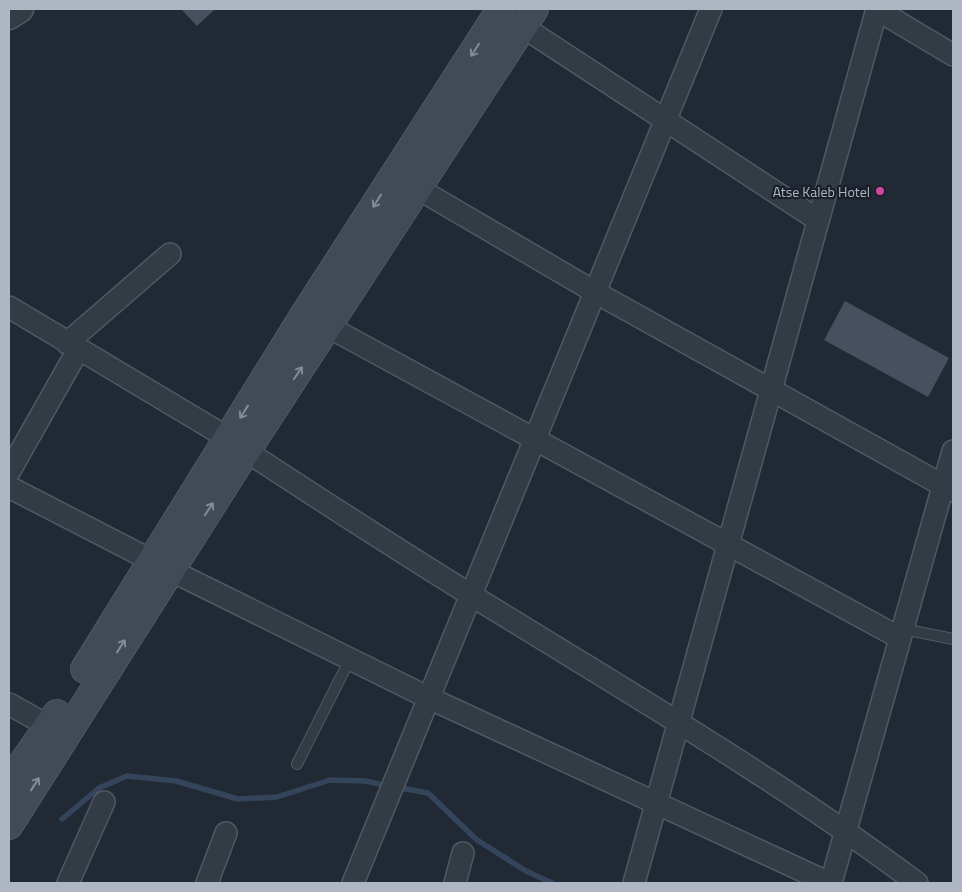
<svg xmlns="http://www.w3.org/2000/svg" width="962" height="892" viewBox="0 0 962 892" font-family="'Titillium Web',sans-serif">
	<rect width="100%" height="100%" fill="#202934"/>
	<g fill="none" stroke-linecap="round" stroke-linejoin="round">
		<path stroke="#34455b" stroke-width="5.5" d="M396 787 428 793 477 840 526 871 552 883
			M62 819 99 788 127 776 176 781 238 799 277 797 330 780 366 781 387 786"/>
	</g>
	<path fill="#46505e" d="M181 9H215L197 26Z
		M845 301 949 358 928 397 824 340Z"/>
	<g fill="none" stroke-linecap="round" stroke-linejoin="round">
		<g stroke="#505963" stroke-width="12">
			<path id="service" d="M903 629 953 639
				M297 764 350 659"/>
		</g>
		<g stroke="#505963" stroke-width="24">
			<path id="minor" d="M876 9 953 55
				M511 19 818 220
				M405 181 595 292 953 491
				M9 307 228 438 246 451C333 508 421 565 510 619 648 704 787 786 917 883
				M314 319 900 638
				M67 343 170 254
				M9 472 78 350
				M9 487 170 570 429 698 829 883
				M9 704 61 733
				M68 883 104 802
				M207 883 226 833
				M353 883 711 9
				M455 883 463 853
				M634 883 877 9
				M831 883 953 451"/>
		</g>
		<g stroke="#505963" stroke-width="29">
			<path id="tertiary" d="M9 16 20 9"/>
		</g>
		<g stroke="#505963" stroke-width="30">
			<path id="secondary" d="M85 669 305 314 501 9
				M9 783 57 714
				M9 825 246 451 534 9"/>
		</g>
		<use href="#service" stroke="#333b45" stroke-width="10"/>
		<use href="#minor" stroke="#333b45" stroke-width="21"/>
		<use href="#tertiary" stroke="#333b45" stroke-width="26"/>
		<use href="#secondary" stroke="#414a57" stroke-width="28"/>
	</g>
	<defs><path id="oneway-shaft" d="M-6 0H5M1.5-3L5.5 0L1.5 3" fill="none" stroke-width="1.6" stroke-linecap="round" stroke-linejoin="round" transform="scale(1.25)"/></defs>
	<g stroke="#828b97">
		<use href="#oneway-shaft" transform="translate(475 50) rotate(123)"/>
		<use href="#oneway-shaft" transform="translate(377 201) rotate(122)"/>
		<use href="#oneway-shaft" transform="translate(298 373) rotate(-56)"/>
		<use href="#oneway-shaft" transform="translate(244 412) rotate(122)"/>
		<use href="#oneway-shaft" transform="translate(209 509) rotate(-57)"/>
		<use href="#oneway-shaft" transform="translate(121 646) rotate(-58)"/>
		<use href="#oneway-shaft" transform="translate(35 784) rotate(-58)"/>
	</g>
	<circle fill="#d1479c" stroke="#192029" stroke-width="2" cx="880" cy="191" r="5"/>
	<g text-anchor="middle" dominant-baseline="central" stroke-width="4.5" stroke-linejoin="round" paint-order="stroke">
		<g font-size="14" fill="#adb6c2" stroke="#192029" text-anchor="end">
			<text x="870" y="191">Atse Kaleb Hotel</text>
		</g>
	</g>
	<rect width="962" height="892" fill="none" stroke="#adb6c2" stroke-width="20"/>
</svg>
